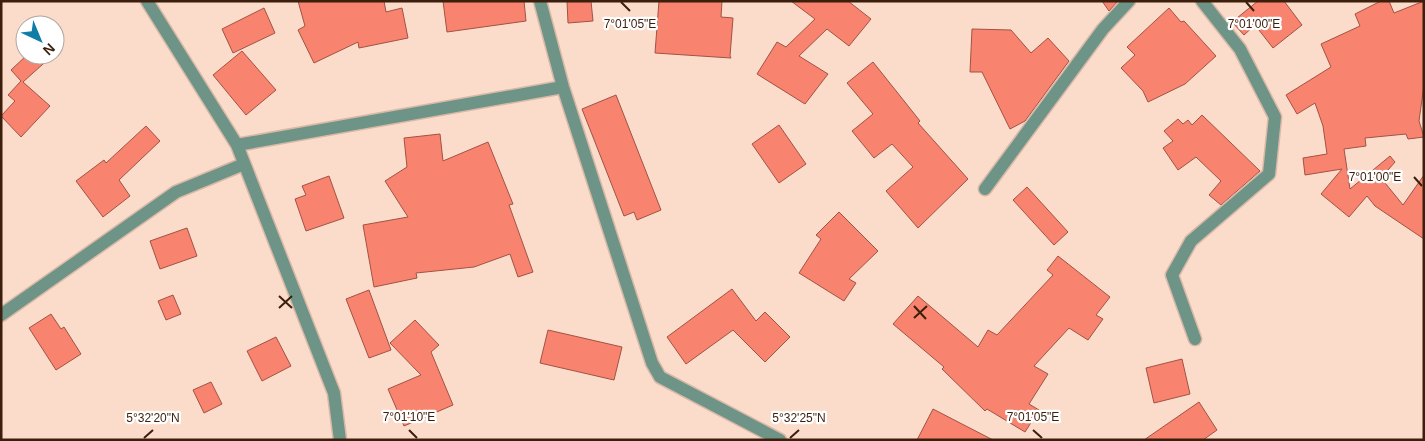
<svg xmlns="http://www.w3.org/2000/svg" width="1425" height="441" viewBox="0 0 1425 441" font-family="Arial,sans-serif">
	<rect width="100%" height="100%" fill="#fbdbc9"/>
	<path fill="#f8846f" stroke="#a25245" d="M298 1H384L386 12 402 8 408 38 359 48 358 42 314 63 298 30 305 26Z
		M443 1H524L526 21 447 32Z
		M567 1H591L593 21 568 23Z
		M659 1H722L721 17 733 18 730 56 731 58 655 53Z
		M791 1H848L871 19 849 46 827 29 799 56 828 74 805 104 757 74 777 42 786 47 815 19Z
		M1102 1H1118L1109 11Z
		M1258 1H1284L1302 25 1273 48 1255 25 1244 35 1232 22Z
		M1381 1H1389L1394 13 1424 1V85L1419 121 1424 137 1408 139 1406 134 1365 138 1366 146 1344 149 1350 189 1390 156 1395 162 1381 178 1403 205 1424 175V239L1375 206 1367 196 1349 217 1321 194 1342 169 1305 175 1303 158 1327 154 1323 126 1315 103 1297 114 1286 95 1331 67 1321 44 1360 26 1355 14Z
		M264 8 275 33 233 53 222 29Z
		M1169 8 1181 22 1184 21 1216 56 1185 84 1148 102 1143 91 1121 68 1135 55 1127 47Z
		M972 29 1011 30 1031 53 1048 38 1069 61 1025 121 1010 129 982 72H970Z
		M242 51 276 90 246 115 213 75Z
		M27 55H53L23 82 50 106 21 137 1 116 15 101 8 95 21 81 11 70Z
		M873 62 920 121 918 123 968 179 918 228 886 191 913 167 892 144 874 158 852 131 873 114 847 83Z
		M616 95 661 210 637 220 634 212 624 216 582 109Z
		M1202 115 1260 171 1221 205 1209 195 1221 181 1196 157 1178 170 1163 148 1173 141 1164 131 1178 119 1183 124 1188 120 1192 125Z
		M779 125 806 164 779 183 752 144Z
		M146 126 160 141 119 180 130 196 103 217 76 181 104 160 106 163Z
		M440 134 443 161 488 142 513 204 509 205 533 272 518 277 510 254 474 267 416 273 417 278 374 287 363 225 408 217 385 181 407 167 404 138Z
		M329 176 344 218 306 231 295 199 306 195 302 186Z
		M1027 187 1068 232 1054 245 1013 200Z
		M839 212 878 251 849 279 856 283 844 301 799 273 821 239 816 235Z
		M187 228 197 256 160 269 150 241Z
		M1058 256 1110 297 1096 315 1103 319 1088 340 1069 328 1034 366 1048 374 1029 404 1039 410 1025 432 987 409 985 411 942 369 944 367 893 324 918 296 978 347 988 330 997 335 1053 275 1047 270Z
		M732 289 756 321 765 312 790 337 765 362 733 330 686 364 667 337Z
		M369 290 391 350 369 358 346 299Z
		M173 295 181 314 166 320 158 301Z
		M51 314 61 329 64 327 81 354 56 370 29 328Z
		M415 320 439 345 431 352 453 405 404 426 388 389 421 375 390 343Z
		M548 330 622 347 614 380 540 363Z
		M276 337 291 366 262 381 247 351Z
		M1182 359 1190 394 1154 403 1146 368Z
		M211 382 222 404 204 413 193 390Z
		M1199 402 1217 430 1203 440H1144Z
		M933 409 993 440H917Z"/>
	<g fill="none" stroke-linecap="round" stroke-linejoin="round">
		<g stroke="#d8b9a7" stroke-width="15">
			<path id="minor" d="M147 1 237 145 334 393 340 440
				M540 1 563 87 652 363 660 377 780 440
				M237 145 563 87
				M985 189 1103 29 1129 1
				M1 315 176 192 244 164
				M1195 339 1172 275 1191 241 1269 174 1275 117 1240 49 1202 1"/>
		</g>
		<use href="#minor" stroke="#6d9487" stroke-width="12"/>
	</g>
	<path fill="none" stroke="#3b1e0b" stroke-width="2" d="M621 2 630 11M1246 2 1254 11M1414 177 1422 186M279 296 292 308M914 306 926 319M279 308 292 296M914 318 927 306M409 430 417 438M1033 430 1042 438M144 438 153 430M790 438 799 430"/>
	<g font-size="12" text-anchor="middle" fill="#3b1e0b" stroke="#fff" stroke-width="4.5" stroke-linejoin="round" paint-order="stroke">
		<text x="630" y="28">7°01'05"E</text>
		<text x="1254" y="28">7°01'00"E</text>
		<text x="1375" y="181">7°01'00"E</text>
		<text x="409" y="421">7°01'10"E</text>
		<text x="1033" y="421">7°01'05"E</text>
		<text x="153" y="422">5°32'20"N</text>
		<text x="799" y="422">5°32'25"N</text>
	</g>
	<rect width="1425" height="441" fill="none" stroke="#3b1e0b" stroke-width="5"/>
	<g transform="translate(40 40) rotate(136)"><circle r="24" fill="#ffffff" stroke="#b1a59d"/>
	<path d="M0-4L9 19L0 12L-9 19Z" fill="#107da6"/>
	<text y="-8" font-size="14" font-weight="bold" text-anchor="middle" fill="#3b1e0b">N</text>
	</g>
</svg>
